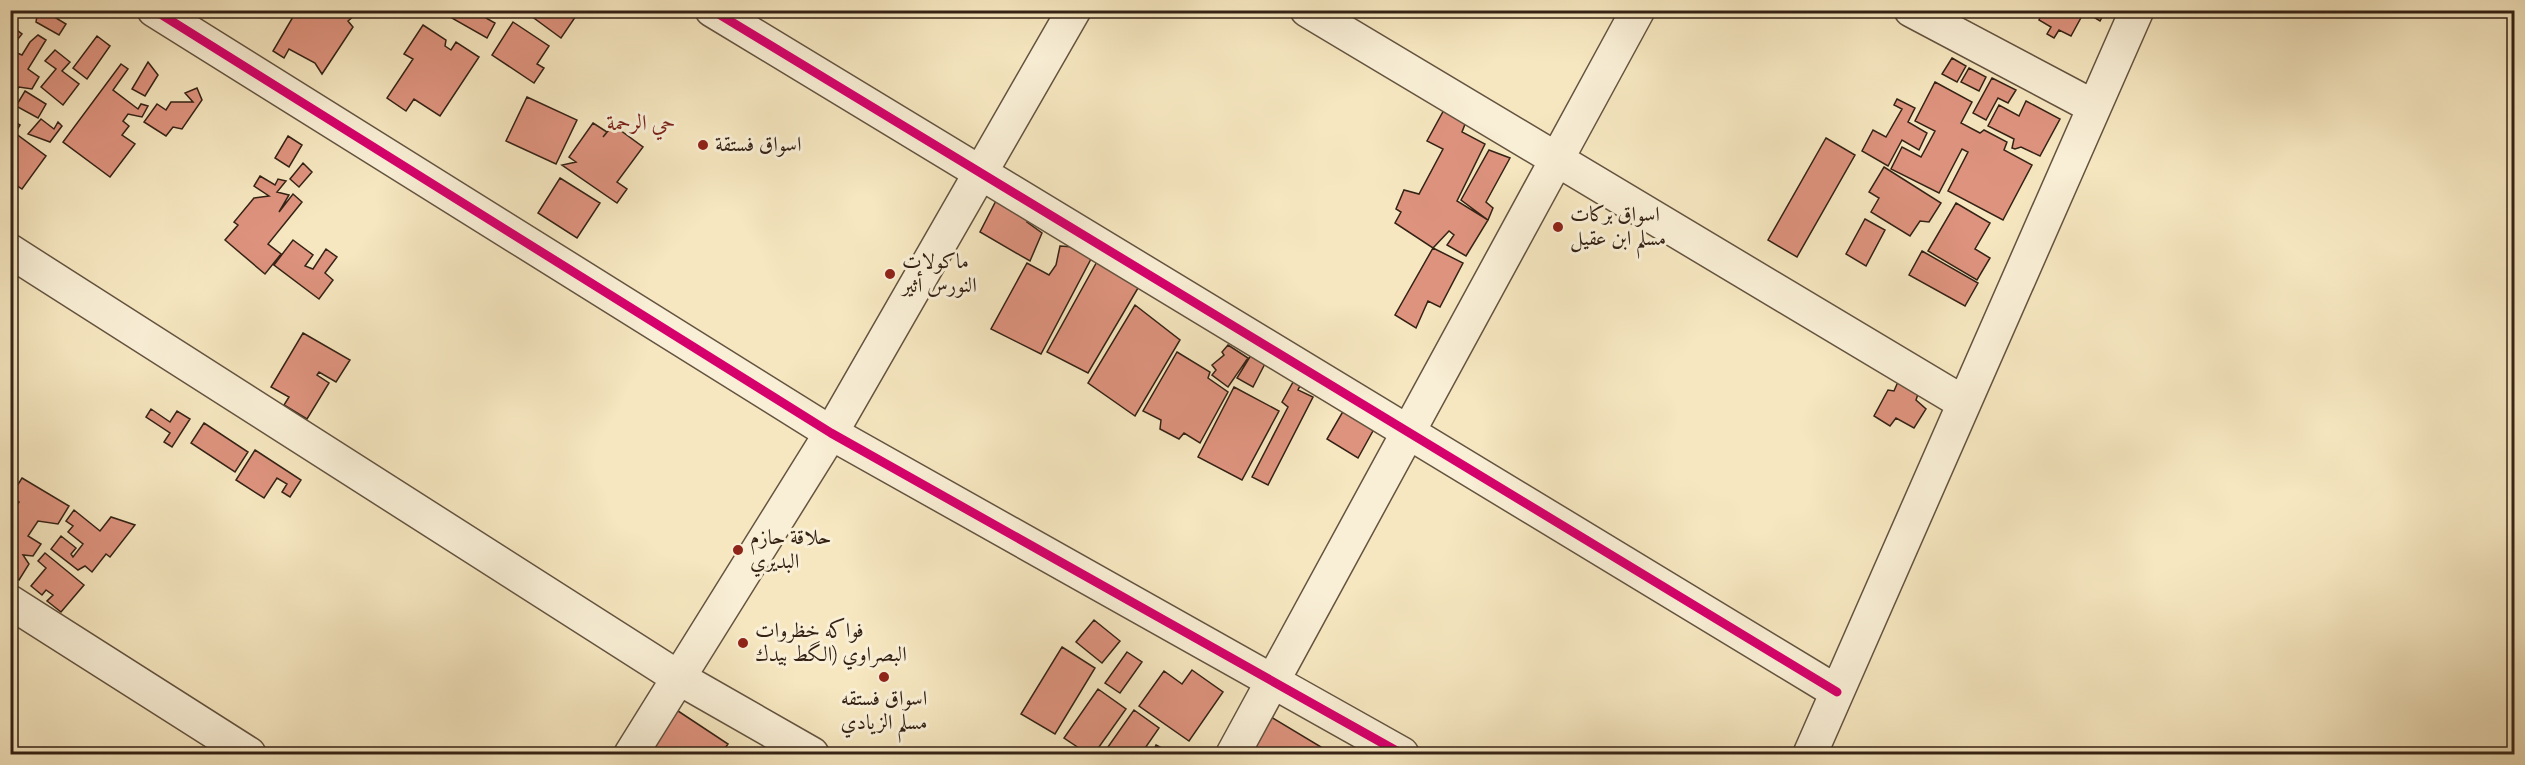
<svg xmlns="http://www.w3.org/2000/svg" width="2525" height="765" viewBox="0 0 2525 765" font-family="'IM FELL English',Amiri,serif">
	<rect width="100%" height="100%" fill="#f6e7c0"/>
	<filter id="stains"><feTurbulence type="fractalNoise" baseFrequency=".00333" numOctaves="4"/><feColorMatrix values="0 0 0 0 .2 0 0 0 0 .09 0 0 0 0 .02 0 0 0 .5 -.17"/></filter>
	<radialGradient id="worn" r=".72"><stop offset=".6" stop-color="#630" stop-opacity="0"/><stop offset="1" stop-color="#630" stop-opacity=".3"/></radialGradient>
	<path fill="#de937e" stroke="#342215" stroke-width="1.5" d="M10 10H21L10 23Z
		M38 10H43L66 24 59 35 36 22Z
		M297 10H361L348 21 353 27 322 74 315 63 289 49 284 58 273 51Z
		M453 10H472L495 23 487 38 450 17Z
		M523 10H568L576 16 561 38Z
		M2044 10H2077L2083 14 2071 36 2059 30 2054 38 2047 34 2051 27 2039 20Z
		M2082 10H2106L2100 21Z
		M513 22 549 46 537 64 544 68 534 83 492 55Z
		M10 25 22 34 10 49Z
		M423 25 446 40 445 46 451 50 456 42 479 57 440 116 414 99 406 111 387 98 413 59 404 54Z
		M38 35 46 40 28 69 39 77 32 89 19 87 10 99V50L22 55 30 42Z
		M97 36 110 46 87 79 73 68Z
		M55 50 70 62 62 71 79 84 63 105 41 87 56 69 45 61Z
		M1952 58 1966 66 1957 82 1942 74Z
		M148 62 158 75 145 96 132 89Z
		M121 64 128 69 113 90 138 109 141 104 148 106 142 117 128 114 123 121 129 126 122 135 135 144 110 177 63 142Z
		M1969 68 1986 77 1979 91 1961 82Z
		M1992 78 2016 90 2008 103 1998 98 1986 120 1973 113Z
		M1935 82 1972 102 1961 123 1980 133 1984 130 2007 142 2004 150 2032 165 2003 220 1948 191 1968 152 1962 149 1939 193 1891 169 1902 147 1921 157 1935 131 1915 121Z
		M197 88 202 100 182 129 173 127 166 136 144 122 157 104 166 110 171 102H193L185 93Z
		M25 91 46 104 38 118 16 106Z
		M527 97 577 120 556 164 506 141Z
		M1897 99 1915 108 1908 122 1927 133 1919 150 1902 140 1888 166 1862 151 1873 130 1886 137 1902 109 1894 105Z
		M2026 101 2060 119 2040 156 2021 147 2015 149 2012 148 2014 139 1988 126 1999 105 2019 116Z
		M1445 108 1467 119 1462 132 1485 144 1457 201 1488 220 1466 256 1447 245 1454 235 1449 231 1433 248 1395 223 1401 212 1396 209 1404 190 1419 194 1443 149 1427 141Z
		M10 119 20 125 15 133 46 156 22 189 10 181Z
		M41 119 54 129 58 122 62 126 50 142 28 134Z
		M593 123 607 132 603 137 613 125 643 147 617 182 627 189 617 203 562 165 576 162 569 157Z
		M288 136 302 145 289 167 275 158Z
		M1826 138 1855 155 1797 257 1768 240Z
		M1489 150 1510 158 1486 202 1493 208 1488 220 1461 200Z
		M303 163 312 172 299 187 290 179Z
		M1884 167 1941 203 1929 222 1920 221 1910 236 1871 212 1879 198 1869 192Z
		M260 176 275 185 278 179 286 181 277 192 289 195 279 212 293 194 302 202 268 244 281 254 265 274 225 240 238 225 234 222 254 198 269 196 254 186Z
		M560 178 600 203 577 238 538 213Z
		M1002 189 1029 219 1027 222 1042 233 1030 261 980 232Z
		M1956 203 1990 223 1975 249 1990 258 1977 280 1928 251Z
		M1865 219 1885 230 1866 266 1846 254Z
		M293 240 313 255 305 266 313 269 326 249 337 257 325 273 333 280 319 299 274 265Z
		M1060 246 1073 247 1091 259 1041 354 991 329 1027 263 1049 275 1056 265Z
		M1433 248 1463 263 1440 307 1428 301 1416 328 1395 315Z
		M1922 251 1978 283 1965 306 1909 275Z
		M1099 258 1141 283 1088 373 1047 352Z
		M1135 305 1180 340 1135 416 1088 383Z
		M303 333 350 360 336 382 319 372 317 375 329 383 307 419 284 405 289 397 271 387Z
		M1228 345 1248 358 1228 387 1212 375 1216 370 1212 365 1224 355 1222 352Z
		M1177 352 1210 372 1208 378 1228 392 1200 443 1184 433 1179 439 1160 429 1161 420 1143 411Z
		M1271 352 1253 387 1237 378 1251 355Z
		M1926 371 1916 400 1926 409 1914 428 1896 418 1890 426 1874 416 1888 390 1894 391 1901 375Z
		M1297 375 1304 378 1298 390 1313 397 1268 485 1252 477 1288 407 1282 402Z
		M1234 387 1279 411 1242 480 1198 457Z
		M1349 401 1379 420 1358 458 1327 439Z
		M151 409 170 422 177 411 190 419 172 447 164 442 170 433 146 417Z
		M204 423 248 452 235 472 191 443Z
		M255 450 301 480 290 497 282 492 287 484 277 478 264 498 236 480Z
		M22 478 69 506 58 524 38 521 28 536 41 544 33 556 23 555 29 564 19 580 10 575V516L19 502 10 497Z
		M74 510 100 531 111 517 135 525 110 557 106 554 92 572 85 566 78 570 51 549 61 536 76 548 71 554 73 557 83 544 68 532 73 526 66 521Z
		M45 553 84 585 61 612 47 601 53 595 46 590 42 595 31 586 46 568 38 561Z
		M1094 620 1120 641 1102 663 1076 642Z
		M1062 647 1095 668 1055 734 1021 714Z
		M1127 652 1142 662 1120 693 1105 683Z
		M1192 670 1223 692 1189 741 1139 706 1164 671 1182 684Z
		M1098 689 1126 709 1094 754H1088L1064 738Z
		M675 709 728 744 721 754H646Z
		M1134 710 1159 728 1141 754H1103Z
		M1266 714 1326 750 1323 754H1265L1249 742Z
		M1156 745 1173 754H1152Z"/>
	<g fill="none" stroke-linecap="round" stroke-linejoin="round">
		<g stroke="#645340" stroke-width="36">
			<path id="minor" d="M154 10 831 433 1402 754
				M712 10 1837 692
				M1307 10 1964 403
				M1911 10 2094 107
				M10 251 679 678 812 754
				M10 602 249 754
				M631 754 831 433 1074 10
				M1233 754 1638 10
				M1810 754 2137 10"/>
		</g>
		<use href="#minor" stroke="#f9efd6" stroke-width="33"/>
		<g stroke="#f9efd6" stroke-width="13">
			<path id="cycleway" d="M154 10 831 433 1402 754
				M712 10 1837 692"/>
		</g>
		<use href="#cycleway" stroke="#d6006c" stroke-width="9"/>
	</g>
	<g fill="#8f2418" stroke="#f9efd6" stroke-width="2">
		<circle cx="703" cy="145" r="6"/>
		<circle cx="1558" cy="227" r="6"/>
		<circle cx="890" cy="274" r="6"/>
		<circle cx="738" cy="550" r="6"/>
		<circle cx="743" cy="643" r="6"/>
		<circle cx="884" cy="677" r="6"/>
	</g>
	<g text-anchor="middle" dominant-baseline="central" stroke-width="6" stroke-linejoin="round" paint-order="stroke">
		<g font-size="21" fill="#342215" stroke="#f9efd6" text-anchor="start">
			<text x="715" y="145">اسواق فستقة</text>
			<text x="1570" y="215">اسواق بركات<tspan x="1570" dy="24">مسلم ابن عقيل</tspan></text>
			<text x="902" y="262">ماكولات<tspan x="902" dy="24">النورس أثير</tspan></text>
			<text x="750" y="538">حلاقة حازم<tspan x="750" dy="24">البديري</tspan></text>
			<text x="755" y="631">فواكه خظروات<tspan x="755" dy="24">البصراوي (الگط بيدك</tspan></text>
			<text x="884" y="699" text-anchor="middle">اسواق فستقه<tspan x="884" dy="24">مسلم الزيادي</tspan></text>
		</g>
		<g font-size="22" fill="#7a1f14" stroke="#f9efd6">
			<text x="641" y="124">حي الرحمة</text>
		</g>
	</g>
	<rect width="2525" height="765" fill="none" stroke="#f6e7c0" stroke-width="36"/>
	<rect x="12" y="12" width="2501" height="741" fill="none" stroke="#342215" stroke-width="3"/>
	<rect x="18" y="18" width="2489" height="729" fill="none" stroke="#342215" stroke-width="1.5"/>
	<rect width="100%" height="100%" filter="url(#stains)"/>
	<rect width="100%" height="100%" fill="url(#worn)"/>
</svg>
